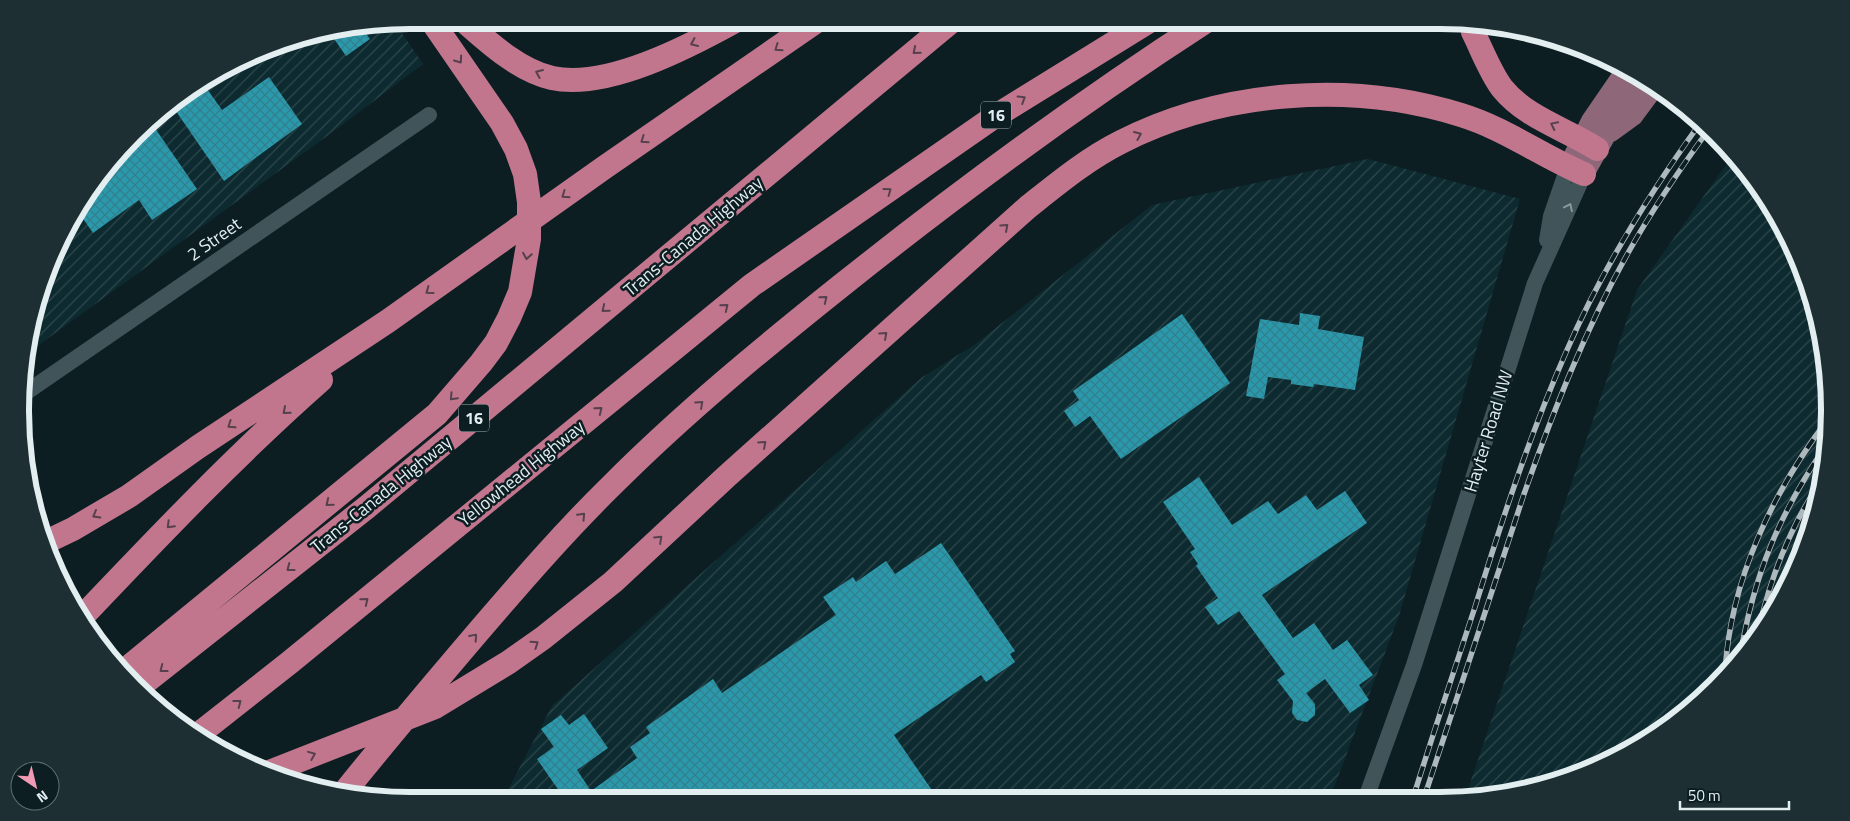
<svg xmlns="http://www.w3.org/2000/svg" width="1850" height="821" viewBox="0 0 1850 821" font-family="'Titillium Web',sans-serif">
	<defs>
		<pattern id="industrial-furrows" width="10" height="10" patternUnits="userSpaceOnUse" patternTransform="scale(1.25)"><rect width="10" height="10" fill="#0c2a2f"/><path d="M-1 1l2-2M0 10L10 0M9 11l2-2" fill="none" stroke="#2f494e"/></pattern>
		<pattern id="building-cross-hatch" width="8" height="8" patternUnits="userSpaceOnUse" patternTransform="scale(1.25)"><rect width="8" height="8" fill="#2b99ac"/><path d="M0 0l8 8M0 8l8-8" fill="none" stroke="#32808e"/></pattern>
	</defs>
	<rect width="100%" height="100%" fill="#0c1e22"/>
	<path fill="url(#industrial-furrows)" d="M395 23 423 64 334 131 25 355 27 335 72 216 153 117 216 72 285 41Z
		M1733 155 1764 193 1800 261 1822 334 1830 410 1823 486 1800 560 1749 648 1677 720 1589 771 1491 798H1465L1637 290Z
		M1368 159 1520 199 1399 616 1330 798 502 801 552 706 921 378 974 345 1152 205Z"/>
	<path fill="url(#building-cross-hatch)" d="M362 28 370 39 346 56 330 33Z
		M269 77 302 124 224 181 171 104 202 82 222 110Z
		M150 121 197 189 152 220 139 200 93 233 77 210Z
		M1300 313 1320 316 1318 329 1364 337 1355 390 1314 384 1313 387 1291 384V380L1268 377 1264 399 1246 396 1260 319 1299 325Z
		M1182 314 1230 383 1121 459 1090 416 1075 427 1064 411 1079 400 1073 391Z
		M1199 477 1232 525 1268 501 1278 514 1306 495 1317 510 1345 491 1367 523 1262 595 1293 638 1314 623 1333 650 1347 640 1373 675 1359 685 1369 700 1350 713 1325 679 1306 693 1315 704V715L1307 722 1297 720 1292 713 1293 701 1277 680 1285 674 1239 611 1218 625 1205 607 1218 598 1196 566 1198 564 1190 552 1195 549 1163 502Z
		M941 543 1015 651 1010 654 1015 662 986 682 981 675 894 735 938 799 566 801 537 759 554 747 541 729 561 715 569 725 584 714 608 748 577 770 591 791 637 758 630 747 650 733 646 727 713 679 722 693 836 615 823 597 853 577 856 582 886 561 895 574Z"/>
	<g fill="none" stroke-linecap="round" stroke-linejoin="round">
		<path stroke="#405459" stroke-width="16" d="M1547 240 1551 216 1568 167
			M21 396 429 115
			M1366 798 1414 665 1535 283 1584 174"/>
		<path stroke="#8e6878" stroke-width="20" d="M1611 132 1633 116 1656 85
			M1568 167 1591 121 1626 70
			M1584 174 1621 108 1641 78"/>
		<path stroke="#c2768d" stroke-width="24" d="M463 20C488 42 518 70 552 78 607 90 690 46 737 20
			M1471 23 1473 32C1482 50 1490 72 1502 88 1526 118 1566 129 1597 149
			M48 541 73 529 129 496 198 447 388 321 605 167 818 20
			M82 617C159 536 237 454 321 380
			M125 670 437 414 481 363 496 343 509 318 520 292 529 239V202L525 174 516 149 502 123 431 20
			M139 687 367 507 953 20
			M200 733 289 663 752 285 994 117 1151 20
			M267 773 435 707 509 662 543 638 613 582 727 476 1028 207C1057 184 1087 159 1121 142 1223 90 1352 81 1461 115 1504 128 1542 156 1584 174
			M343 794C387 739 432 686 478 632 521 582 565 531 612 485 684 413 763 348 842 285 960 191 1081 102 1208 20"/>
		<g stroke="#adb9bd" stroke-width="5.5">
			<path id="rail" d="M1787 584 1794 563 1811 525
				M1758 633C1770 577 1792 523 1824 476
				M1740 657C1754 574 1779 514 1827 444
				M1725 673C1730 580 1773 491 1829 418
				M1413 798C1433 734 1454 671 1475 607 1502 520 1530 434 1567 350 1602 269 1649 194 1701 122
				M1424 798 1524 494C1553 412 1585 330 1628 253 1652 210 1680 169 1709 129"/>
		</g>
		<use href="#rail" stroke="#0c1e22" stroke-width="4" stroke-dasharray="11" stroke-linecap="butt"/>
	</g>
	<defs><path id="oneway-chevron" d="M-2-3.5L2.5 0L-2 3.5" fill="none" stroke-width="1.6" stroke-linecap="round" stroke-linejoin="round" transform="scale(1.25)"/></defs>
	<g stroke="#55414d">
		<use href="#oneway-chevron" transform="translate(694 43) rotate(156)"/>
		<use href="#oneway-chevron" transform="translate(778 48) rotate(145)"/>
		<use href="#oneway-chevron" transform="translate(916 51) rotate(140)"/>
		<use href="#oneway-chevron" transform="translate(459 60) rotate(55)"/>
		<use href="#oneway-chevron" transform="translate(539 73) rotate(-157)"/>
		<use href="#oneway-chevron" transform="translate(1022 99) rotate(-32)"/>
		<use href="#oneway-chevron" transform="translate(1554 125) rotate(-154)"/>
		<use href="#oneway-chevron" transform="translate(1138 135) rotate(-23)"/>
		<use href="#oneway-chevron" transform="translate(644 140) rotate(145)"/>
		<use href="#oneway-chevron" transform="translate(888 191) rotate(-36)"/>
		<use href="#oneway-chevron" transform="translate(565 195) rotate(145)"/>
		<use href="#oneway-chevron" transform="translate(1005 227) rotate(-42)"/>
		<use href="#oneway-chevron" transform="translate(527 256) rotate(99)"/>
		<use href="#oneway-chevron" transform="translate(429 291) rotate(144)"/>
		<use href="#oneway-chevron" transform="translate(824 299) rotate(-39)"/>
		<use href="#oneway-chevron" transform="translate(725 307) rotate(-39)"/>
		<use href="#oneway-chevron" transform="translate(605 309) rotate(140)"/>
		<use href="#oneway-chevron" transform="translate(884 335) rotate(-42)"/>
		<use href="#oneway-chevron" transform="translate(453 397) rotate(133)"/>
		<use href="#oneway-chevron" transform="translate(700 404) rotate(-42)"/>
		<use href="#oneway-chevron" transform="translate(599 410) rotate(-39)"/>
		<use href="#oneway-chevron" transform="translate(286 411) rotate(139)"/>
		<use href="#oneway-chevron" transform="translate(231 425) rotate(146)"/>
		<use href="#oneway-chevron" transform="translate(763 444) rotate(-42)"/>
		<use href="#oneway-chevron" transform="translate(329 503) rotate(141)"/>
		<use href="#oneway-chevron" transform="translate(96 515) rotate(150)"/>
		<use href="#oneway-chevron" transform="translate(582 516) rotate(-47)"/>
		<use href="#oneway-chevron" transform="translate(170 525) rotate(135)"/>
		<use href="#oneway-chevron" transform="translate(659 539) rotate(-43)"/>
		<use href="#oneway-chevron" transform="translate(290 568) rotate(142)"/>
		<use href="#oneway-chevron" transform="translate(365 601) rotate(-39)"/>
		<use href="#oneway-chevron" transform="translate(474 637) rotate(-49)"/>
		<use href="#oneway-chevron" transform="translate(535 644) rotate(-35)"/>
		<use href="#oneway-chevron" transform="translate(163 669) rotate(142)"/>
		<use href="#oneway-chevron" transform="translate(238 703) rotate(-38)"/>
		<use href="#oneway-chevron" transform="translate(312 755) rotate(-22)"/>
	</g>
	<use stroke="#89999d" href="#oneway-chevron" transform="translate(1569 207) rotate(-65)"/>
	<g text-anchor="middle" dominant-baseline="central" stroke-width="5" stroke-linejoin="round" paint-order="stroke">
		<g fill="#0c1e22" stroke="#a2b0b3" stroke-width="1">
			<rect x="981" y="101.5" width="30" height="27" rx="4"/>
			<rect x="459" y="404.5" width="30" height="27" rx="4"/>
		</g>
		<g font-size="16" font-weight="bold" fill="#e3eef1">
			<text x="996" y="115">16</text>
			<text x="474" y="418">16</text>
		</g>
		<g font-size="18" fill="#e3eef1" stroke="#0c1e22">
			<text transform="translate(693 236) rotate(-40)">Trans-Canada Highway</text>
			<text transform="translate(214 239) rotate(-35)">2 Street</text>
			<text transform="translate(1488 431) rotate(-73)">Hayter Road NW</text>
			<text transform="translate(521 473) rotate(-39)">Yellowhead Highway</text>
			<text transform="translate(381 494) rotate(-39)">Trans-Canada Highway</text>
		</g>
	</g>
	<path d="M0 0H1850V821H0ZM410 29H1440A381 381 0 0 1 1821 410V411A381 381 0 0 1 1440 792H410A381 381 0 0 1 29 411V410A381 381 0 0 1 410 29Z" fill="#1d2f33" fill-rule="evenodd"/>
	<path fill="none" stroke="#e3eef1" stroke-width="6" d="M410 29H1440A381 381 0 0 1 1821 410V411A381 381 0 0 1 1440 792H410A381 381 0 0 1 29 411V410A381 381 0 0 1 410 29Z"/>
	<g transform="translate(35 786) rotate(145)"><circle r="24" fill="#0c1e22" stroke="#627175"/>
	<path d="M0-4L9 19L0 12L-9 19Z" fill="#f19ab3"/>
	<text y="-8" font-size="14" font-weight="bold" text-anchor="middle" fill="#e3eef1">N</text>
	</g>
	<path d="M1680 801v8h109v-8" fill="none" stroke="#e3eef1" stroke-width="2.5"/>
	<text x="1688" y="801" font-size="15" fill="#e3eef1" stroke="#0c1e22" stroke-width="4" paint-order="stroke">50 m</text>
</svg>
